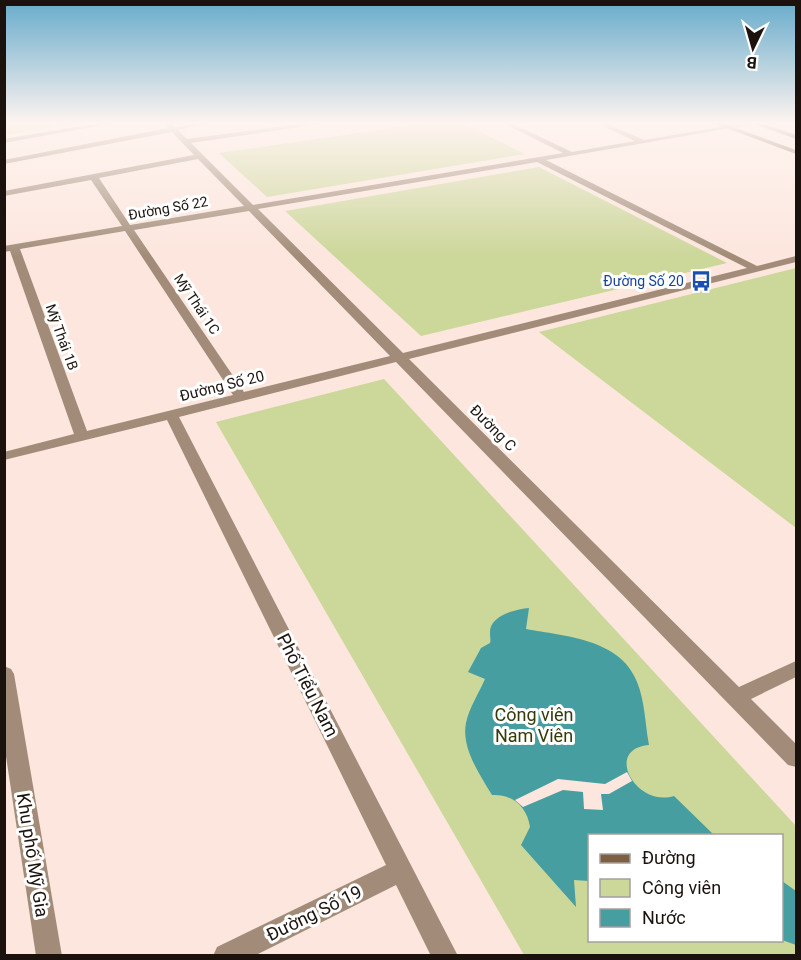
<svg xmlns="http://www.w3.org/2000/svg" width="801" height="960" viewBox="0 0 801 960" font-family="Roboto,sans-serif">
	<rect width="100%" height="100%" fill="#fce6dd"/>
	<path fill="#ccd79a" fill-rule="evenodd" d="M5 122H84L5 135Z
		M435 122H460L525 154 267 197 219 153Z
		M539 167 727 263 421 336 285 211Z
		M796 268V528L539 332Z
		M384 379 796 826V955H524L216 422ZM590 836H782V940H590Z"/>
	<path fill="#469ea0" d="M529 608 526 629C564 636 621 639 637 682 645 701 645 724 649 745 603 749 636 808 674 796L714 835 590 836 589 881 574 880 576 907 521 845 530 827C527 807 513 794 492 795 480 775 461 748 466 723 469 708 479 693 485 679L468 672 481 648 490 643C491 640 490 637 490 633 489 616 516 609 529 608Z
		M782 881 796 891V945L782 940Z"/>
	<path fill="#fce6dd" d="M627 772 632 781 609 794H601L603 810 584 809 583 792 563 790 523 807 515 800 558 779 605 784Z"/>
	<g fill="none" stroke-linecap="round" stroke-linejoin="round">
		<path fill="#a28c79" fill-rule="evenodd" d="M163 122H170L175 127 213 122 178 130 187 139 315 122H333L191 143 253 205 563 153 501 122H509L572 152 635 141 594 122H603L644 140 750 122H765L546 160 757 266 796 256V262L409 359 739 687 796 661V677L751 699 796 744V767L788 765 396 362 179 417 458 956H431L396 885 254 956H213L217 947 386 865 167 420 4 460V452L74 434 10 251 4 252V246L122 226 91 180 4 196V191L194 155 172 132 4 164V160L168 128ZM198 159 244 206 130 225 99 178ZM537 162 747 268 403 353 258 209ZM249 211 390 356 244 392 134 230ZM125 231 233 395 87 431 20 249Z
			M4 666 11 669 14 674 62 956H36L4 743Z"/>
		<path fill="#a28c79" fill-rule="evenodd" d="M105 122H120L4 143V139Z"/>
		<path fill="#7d5f43" fill-rule="evenodd" d="M710 122H719L796 150V154Z
			M749 122H758L796 135V139Z"/>
	</g>
	<linearGradient id="sky" x2="0" y2="1"><stop stop-color="#67abcb"/><stop offset="0.48" stop-color="#fef4f0"/><stop offset="1" stop-color="#fef4f0" stop-opacity="0"/></linearGradient>
	<rect width="801" height="256" fill="url(#sky)"/>
	<defs>
		<g id="bus-bare" transform="scale(1.62)"><path d="M-5-6H5V4H4V6H2V4H-2V6H-4V4H-5ZM-3.5-4V0h7V-4ZM-3.5 1.2v1.5H-2V1.2ZM2 1.2v1.5H3.5V1.2Z" fill="#1a4fb4" stroke="#fff" stroke-width="2.5" paint-order="stroke"/></g>
	</defs>
	<g fill-rule="evenodd">
		<use href="#bus-bare" x="701" y="281"/>
	</g>
	<g text-anchor="middle" dominant-baseline="central" stroke-width="6" stroke-linejoin="round" paint-order="stroke">
		<g font-size="14" fill="#1b120e" stroke="#fff">
			<text transform="translate(168 208) rotate(-10)">Đường Số 22</text>
			<text transform="translate(197 304) rotate(56)">Mỹ Thái 1C</text>
			<text transform="translate(62 337) rotate(70)">Mỹ Thái 1B</text>
		</g>
		<g font-size="14" fill="#164399" stroke="#fff" text-anchor="end">
			<text x="684" y="281">Đường Số 20</text>
		</g>
		<g font-size="15" fill="#1b120e" stroke="#fff">
			<text transform="translate(222 386) rotate(-14)">Đường Số 20</text>
			<text transform="translate(493 428) rotate(45)">Đường C</text>
		</g>
		<g font-size="18" fill="#1b120e" stroke="#fff">
			<text transform="translate(308 685) rotate(63)">Phố Tiểu Nam</text>
			<text transform="translate(33 855) rotate(81)">Khu phố Mỹ Gia</text>
			<text transform="translate(314 913) rotate(-26)">Đường Số 19</text>
		</g>
		<g font-size="18" fill="#343a0a" stroke="#fff">
			<text x="534" y="714">Công viên<tspan x="534" dy="21">Nam Viên</tspan></text>
		</g>
	</g>
	<rect width="801" height="960" fill="none" stroke="#1b120e" stroke-width="12"/>
	<rect x="588" y="834" width="195" height="108" fill="#ffffff" stroke="#a4a09f" stroke-width="1.5"/>
	<rect x="600" y="854" width="30" height="9" fill="#7d5f43" stroke="#a4a09f" stroke-width="1.5"/>
	<text x="642" y="864" font-size="18" fill="#1b120e">Đường</text>
	<rect x="600" y="879" width="30" height="18" fill="#ccd79a" stroke="#a4a09f" stroke-width="1.5"/>
	<text x="642" y="894" font-size="18" fill="#1b120e">Công viên</text>
	<rect x="600" y="909" width="30" height="18" fill="#469ea0" stroke="#a4a09f" stroke-width="1.5"/>
	<text x="642" y="924" font-size="18" fill="#1b120e">Nước</text>
	<g transform="translate(753 48) rotate(185)" stroke="#ffffff" stroke-width="4.5" paint-order="stroke">
	<path d="M0-4.5L10 22L0 15L-10 22Z" fill="#1b120e"/>
	<text y="-9" font-size="16" font-weight="bold" text-anchor="middle" fill="#1b120e">B</text>
	</g>
</svg>
